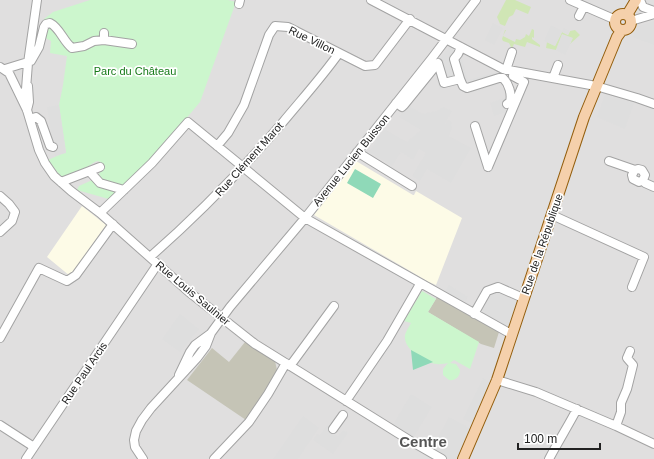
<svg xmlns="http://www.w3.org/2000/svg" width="654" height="459" viewBox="0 0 654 459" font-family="Arial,sans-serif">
	<rect width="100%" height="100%" fill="#f1eeea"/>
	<path fill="#e0dfdf" d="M0 0H654V459H0Z"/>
	<path fill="#fdfbe7" d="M356 161 413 195H414L416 191 462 218 436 285 429 282 314 215Z
		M82 206 106 225 70 276 47 257Z"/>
	<path fill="#c5c4b6" d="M437 297 499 332 494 348 481 344 428 312Z
		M245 342 275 361 277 370 267 389 246 420 187 380 212 348 229 362Z"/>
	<path fill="#d0e6b5" d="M506 0H515L531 7 528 14 516 9 513 15 509 17 505 26 500 24 497 17Z
		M532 29 534 30V38L532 37V39L540 45V47L527 42 525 47 514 44 508 58 511 47 509 43 503 41 502 39 505 30H506L503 36 515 42 516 39 520 40 525 37 526 34 529 36Z
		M575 30 580 35 570 44 572 38 562 35 556 50 546 48 547 42 555 46 562 32 568 35 570 31Z"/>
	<path fill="#ccf6cd" d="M90 0H228L236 2 200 102 155 156 112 200 77 190 79 186 99 177 101 163 98 161C92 162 89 167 84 169 76 173 69 175 61 177L48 160 66 152 59 105 63 85 67 56 50 53 51 41 40 35 44 19 53 12Z
		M422 291 436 299 428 312 479 342 470 369 454 360 450 363 456 364 460 370C460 377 455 381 449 380L443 375V369L448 363C443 364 437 365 432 363 421 360 403 348 405 335 406 331 409 327 411 323L404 321Z"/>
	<path fill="#8fd9b8" d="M355 169 381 184 373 198 347 183Z
		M411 350 433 362 413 370Z"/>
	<path fill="#dedede" d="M654 21V45L633 37 637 27Z
		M493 23 503 28 494 45 485 40Z
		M551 25 562 31 564 28 570 31 568 35 562 32 555 46 544 41Z
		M562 34 573 38 565 55 556 50Z
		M450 47 454 49 455 53 461 56 468 80 496 72 499 84 471 93 467 81 440 89 432 67Z
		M605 94 634 103 625 129 597 117Z
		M505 98 509 111 494 116 490 103Z
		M59 105 66 153 55 156 47 107Z
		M408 105 422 114 437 111 443 107 452 111 443 127 448 120 451 121 452 128 449 136 471 148 451 183 427 169 420 181 412 176 426 153 419 149 413 160 401 152 392 166 369 152 384 129 407 142 421 130 399 117Z
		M449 285 468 297 465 302 458 299 457 302 443 294Z
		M496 291 518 302 510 325 505 326 479 311 490 292Z
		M180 314 199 329 180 352 162 339Z
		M483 378 493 383 473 424 463 419Z
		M411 394 432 407 413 438 393 425Z
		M303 416 319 428 298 459H273Z
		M449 417 473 430 457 459H447L431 450Z
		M327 425 335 429 333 434 338 436 343 430 348 433 333 454 313 440 317 434 320 435Z"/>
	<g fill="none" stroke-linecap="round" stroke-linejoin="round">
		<g stroke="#a3a3a3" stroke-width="10">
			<path id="minor" d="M371 0 503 69 596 86 637 98 654 104
				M570 0 616 20
				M640 0 643 7 654 11
				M239 4 240 0
				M579 16 584 6
				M631 21 654 14
				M104 40 132 44
				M0 67 9 73 27 110 39 150 45 163 54 176 71 191 100 213 189 292 255 344 409 440 442 459
				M5 69 31 61 39 47 44 27 46 24 50 23C60 28 63 41 72 48L84 46 94 41 104 40V33
				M506 70 512 52
				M553 78 558 65
				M460 79 463 86 467 88 499 78H503C509 84 512 94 510 102L507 104
				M20 95 23 94 26 89 28 63 37 0
				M396 103 402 107 404 105 438 63 444 83 460 79 454 59 458 54 461 47
				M27 110 29 102 28 86
				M30 119 36 117 41 121 50 146 53 147
				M475 126 488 167
				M217 146 228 133 244 105 269 35 275 26 288 27 365 66 375 65 410 19
				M357 152 412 186
				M609 161 635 170 638 169 642 170 645 175 643 180 639 182 633 179 632 175 635 170
				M488 167 524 82 513 76 514 71
				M90 172 100 183 124 190
				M643 180 645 183 654 187
				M61 182 100 167
				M0 196 9 204 15 212 12 221 0 232
				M100 213 152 163 188 122 305 218 511 334
				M552 215 644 257 632 287
				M150 257C199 214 241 171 283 122 302 99 322 77 339 53
				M474 314 487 291 498 287 523 298
				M0 338 39 268 67 281 76 275 113 224
				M290 366 334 306
				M179 375 190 352 195 345 210 334
				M497 380 536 392 616 426 654 444
				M346 401 387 341 420 284
				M0 425 34 447 157 265
				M616 426 621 412V403L627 389 633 365 627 358 630 351
				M333 429 343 415
				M26 459 34 447
				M143 459 135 447 134 440 136 431 142 420 151 408 197 358 206 346 211 333 230 307 305 218 432 58 476 0
				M214 459 249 422 268 394 286 363
				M549 459C558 442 568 426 577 409"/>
		</g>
		<g stroke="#935e0d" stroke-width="12">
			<path id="major" d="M615 22a8 8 0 1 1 16 0a8 8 0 1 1-16 0Z
				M627 15 636 0
				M463 459 497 380 584 117 617 37 622 30"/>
		</g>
		<use href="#minor" stroke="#fff" stroke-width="8"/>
		<use href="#major" stroke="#f5d0ab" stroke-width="10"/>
	</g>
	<g text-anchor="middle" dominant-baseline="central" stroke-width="3.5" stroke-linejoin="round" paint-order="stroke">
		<g font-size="11" fill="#222" stroke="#fff">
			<text transform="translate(312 40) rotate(26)">Rue Villon</text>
			<text transform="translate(249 159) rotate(-48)">Rue Clément Marot</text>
			<text transform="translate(351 160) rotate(-51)">Avenue Lucien Buisson</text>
			<text transform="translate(542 244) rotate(-71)">Rue de la République</text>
			<text transform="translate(193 293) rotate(40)">Rue Louis Saulnier</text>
			<text transform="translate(84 373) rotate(-56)">Rue Paul Arcis</text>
		</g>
		<g font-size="11" fill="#167a18" stroke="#fff">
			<text x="135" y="71">Parc du Château</text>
		</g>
		<g font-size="15" font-weight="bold" fill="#555" stroke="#fff">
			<text x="423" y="441">Centre</text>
		</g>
	</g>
	<path d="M518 443v6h82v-6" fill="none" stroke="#222222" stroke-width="2"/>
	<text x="524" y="443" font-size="12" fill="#222222" stroke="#ffffff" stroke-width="3" paint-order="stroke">100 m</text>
</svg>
